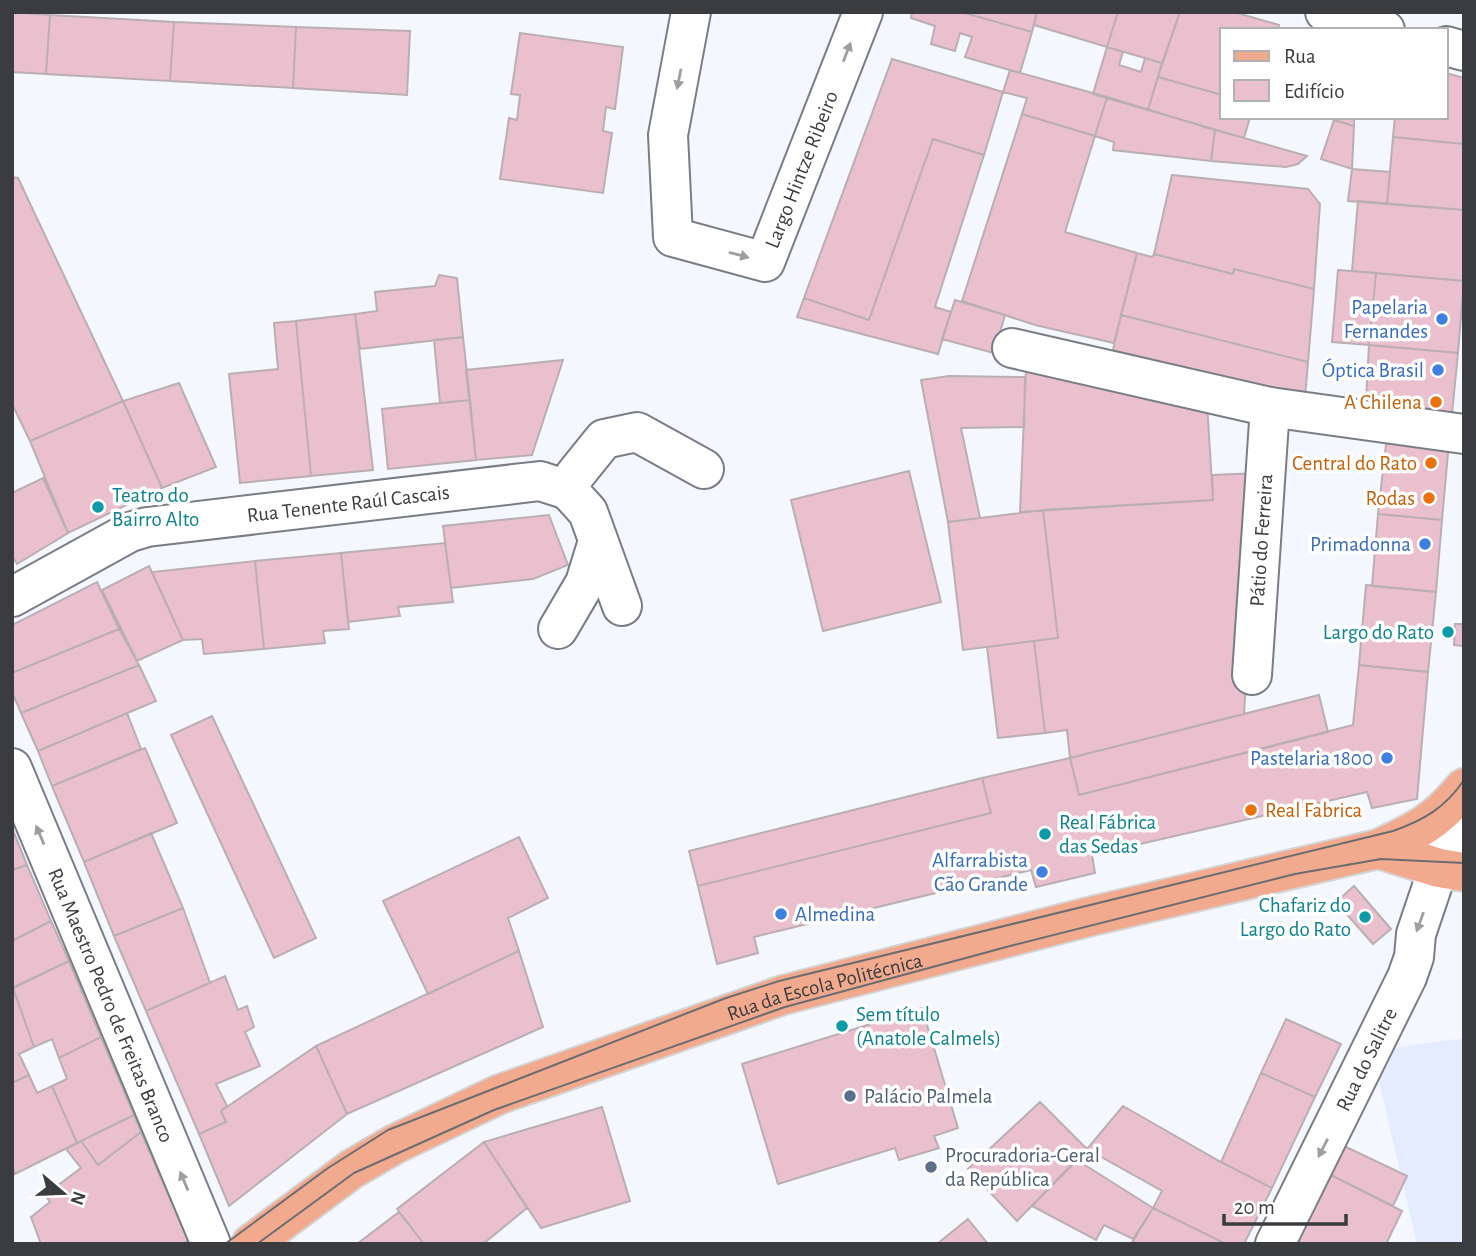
<svg xmlns="http://www.w3.org/2000/svg" width="1476" height="1256" viewBox="0 0 1476 1256" font-family="'Alegreya Sans',sans-serif">
	<rect width="100%" height="100%" fill="#f5f7fe"/>
	<path fill="#e6ecff" d="M1464 1038V1244H1417L1372 1051Z"/>
	<path fill="#eac0cf" stroke="#baaeb2" stroke-width="2" d="M12 12 50 15 46 74 12 72Z
		M912 12H961L1032 32 1020 73 965 57 972 37 960 33 955 51 931 44 935 26 911 18Z
		M961 12H1037L1032 32Z
		M1037 12H1118L1107 47 1034 25Z
		M1118 12H1180L1162 63 1107 47Z
		M1180 12H1234L1279 25 1278 30H1222V95L1158 77Z
		M50 15 174 22 170 81 46 74Z
		M174 22 296 27 293 88 170 81Z
		M296 27 410 31 407 95 293 88Z
		M520 33 623 47 615 109 606 107 603 131 612 133 603 193 500 179 509 118 517 120 520 95 511 94Z
		M1107 47 1123 52 1119 65 1141 72 1145 58 1162 63 1148 110 1093 94Z
		M892 59 1003 92 984 155 933 139 869 320 804 298Z
		M1010 70 1107 97 1095 136 1022 114 1027 98 1003 92Z
		M1446 73 1464 78V144L1393 137 1395 117H1446Z
		M1158 77 1222 95V117H1250L1244 138 1148 110Z
		M1107 97 1215 130 1211 161 1113 150 1114 142 1095 136Z
		M1022 114 1095 136 1065 232 1137 253 1114 343 1035 325 962 301Z
		M1326 117H1354V126L1334 120Z
		M1334 120 1354 126 1352 169 1321 159Z
		M1215 130 1244 138 1307 156 1298 164 1286 167 1211 161Z
		M1393 137 1464 144V210L1387 204Z
		M933 139 984 155 935 307 951 312 938 354 797 317 804 298 869 320Z
		M1352 169 1390 172 1387 204 1348 201Z
		M1172 175 1308 189 1320 204 1314 289 1234 269 1233 274 1154 254Z
		M12 177 18 178 123 401 30 441 12 404Z
		M1358 201 1464 210V281L1352 271Z
		M1137 253 1152 257 1154 254 1233 274 1234 269 1314 289 1308 362 1121 315Z
		M1338 270 1376 273 1369 345 1332 342Z
		M1376 273 1464 281 1458 353 1369 345Z
		M439 275 457 278 463 337 360 349 355 314 377 311 375 292 435 286Z
		M955 300 1005 315 994 353 942 339Z
		M355 314 373 470 311 476 296 321Z
		M1121 315 1308 362 1305 398 1113 350Z
		M296 321 311 476 240 483 229 374 278 369 274 323Z
		M463 337 470 400 440 403 434 340Z
		M1369 345 1458 353 1451 424 1365 418Z
		M563 360 532 455 476 460 466 370Z
		M1026 369 1207 403 1213 500 1020 512Z
		M949 376 1025 377 1024 427 961 428 980 518 948 522 921 380Z
		M179 383 216 467 162 488 123 401Z
		M470 400 476 460 388 469 382 409Z
		M123 401 162 488 68 533 30 441Z
		M1387 436 1449 442 1442 520 1378 514Z
		M909 471 941 602 823 631 791 500Z
		M1259 473 1244 714 1070 758 1067 730 1045 733 1034 641 1058 638 1043 510 1213 500 1212 475Z
		M43 478 68 533 17 564 12 556V493Z
		M1043 510 1058 638 963 650 948 522Z
		M1378 514 1442 520 1436 592 1372 586Z
		M549 515 568 565 533 579 451 588 443 526Z
		M445 543 453 602 398 607 400 616 348 622 341 553Z
		M341 553 349 629 323 631 325 643 264 649 255 561Z
		M255 561 264 649 204 654 202 639 183 640 152 572Z
		M149 566 183 640 137 661 102 590Z
		M97 582 119 629 12 673V625Z
		M1366 585 1436 592 1428 672 1359 665Z
		M1455 624H1464L1463 646 1454 645Z
		M119 629 139 665 21 713 12 692V673Z
		M1034 641 1045 733 998 738 987 647Z
		M139 665 156 701 38 751 21 713Z
		M1359 665 1428 672 1417 799 1372 808 1367 792 1092 855 1095 873 1036 887 1031 870 754 937 758 953 717 964 698 886 991 813 982 778 1070 758 1079 795 1353 725Z
		M1319 695 1328 732 1079 795 1070 758Z
		M127 713 141 749 52 786 38 751Z
		M212 716 316 938 274 958 171 735Z
		M145 748 177 823 84 862 52 786Z
		M982 778 991 813 698 886 689 851Z
		M12 828 27 865 12 870Z
		M151 833 183 908 114 936 84 862Z
		M519 837 548 898 508 918 519 951 428 994 383 901Z
		M27 865 51 921 12 941V870Z
		M1354 886 1391 929 1373 944 1336 902Z
		M183 908 210 983 146 1011 114 936Z
		M51 921 69 961 12 988V941Z
		M519 951 543 1027 347 1114 316 1046Z
		M69 961 101 1037 59 1058 52 1039 34 1047 13 988Z
		M225 976 238 1010 247 1006 254 1027 245 1032 260 1066 216 1084 227 1106 221 1111 226 1122 199 1134 146 1011Z
		M13 988 34 1047 19 1054 29 1075 12 1083Z
		M922 1008 958 1128 934 1136 939 1148 899 1160 895 1148 778 1184 742 1064Z
		M1286 1019 1341 1044 1315 1097 1261 1073Z
		M101 1037 134 1115 77 1143 52 1086 67 1079 59 1058Z
		M316 1046 347 1114 229 1206 199 1134 226 1122 221 1111Z
		M1261 1073 1315 1097 1272 1188 1221 1162Z
		M29 1075 37 1093 52 1086 77 1143 15 1174 12 1165V1083Z
		M1040 1102 1087 1149 1017 1221 968 1169Z
		M1123 1106 1221 1162 1272 1188 1244 1244H1226L1153 1208 1162 1191 1087 1149Z
		M602 1107 630 1201 541 1228 484 1142Z
		M134 1115 141 1132 98 1165 81 1141Z
		M141 1132 188 1240 183 1244H41L31 1217 50 1202 45 1195 81 1168 66 1149 81 1141 98 1165Z
		M484 1142 527 1208 483 1244H424L397 1209Z
		M1344 1146 1407 1176 1393 1206 1329 1174Z
		M1077 1160 1153 1208 1133 1239 1104 1225 1096 1240 1032 1206Z
		M1329 1174 1402 1211 1386 1244H1304L1297 1240Z
		M1153 1208 1226 1244H1131Z
		M399 1212 424 1244H357Z
		M968 1219 988 1244H937Z"/>
	<g fill="none" stroke-linecap="round" stroke-linejoin="round">
		<g stroke="#797d87" stroke-width="42">
			<g id="minor">
				<path id="s1" d="M691 12 668 135 673 237 765 262 863 12"/>
				<path d="M1325 12 1385 30"/>
				<path d="M1446 46 1464 51"/>
				<path d="M1012 348 1270 407 1464 434"/>
				<path d="M568 490 575 475 604 439 637 432 704 469"/>
				<path d="M568 490 588 512 622 606"/>
				<path id="s2" d="M12 597 130 532 147 527 540 481 568 490"/>
				<path d="M558 629 585 583 598 541"/>
				<path id="s3" d="M1252 675 1270 407"/>
				<path id="s4" d="M12 768 211 1244"/>
				<path id="s5" d="M1275 1244 1407 977 1414 957 1416 934 1464 792"/>
			</g>
		</g>
		<g stroke="#d4d4d5" stroke-width="42">
			<g id="major">
				<path d="M1378 849C1417 831 1436 822 1464 788"/>
				<path id="s6" d="M251 1244 352 1169 395 1144 500 1094 783 995 1088 917 1378 849 1439 868 1464 872"/>
			</g>
		</g>
		<use href="#minor" stroke="#fff" stroke-width="38"/>
		<use href="#major" stroke="#f2aa8f" stroke-width="38"/>
		<path stroke="#6b6c71" stroke-width="2" d="M225 1244 328 1168 388 1130 726 998 779 981 1393 831C1424 820 1445 808 1464 780
			M257 1244 354 1173 494 1110 785 1007 1010 946 1295 874 1381 859 1464 863"/>
	</g>
	<defs><path id="oneway-solid" d="M-6-.8H1V-3.2L6.5 0L1 3.2V.8H-6Z" transform="scale(1.75)"/></defs>
	<g fill="#9d9ea0">
		<use href="#oneway-solid" transform="translate(847 52) rotate(-69)"/>
		<use href="#oneway-solid" transform="translate(679 79) rotate(101)"/>
		<use href="#oneway-solid" transform="translate(739 255) rotate(15)"/>
		<use href="#oneway-solid" transform="translate(40 835) rotate(-113)"/>
		<use href="#oneway-solid" transform="translate(1420 922) rotate(110)"/>
		<use href="#oneway-solid" transform="translate(1323 1148) rotate(117)"/>
		<use href="#oneway-solid" transform="translate(184 1181) rotate(-113)"/>
	</g>
	<g fill="#3f7fe0" stroke="#fff" stroke-width="2.5">
		<circle cx="1442" cy="319" r="7"/>
		<circle cx="1438" cy="370" r="7"/>
		<circle cx="1425" cy="544" r="7"/>
		<circle cx="1387" cy="758" r="7"/>
		<circle cx="1042" cy="872" r="7"/>
		<circle cx="781" cy="914" r="7"/>
	</g>
	<g fill="#e8710a" stroke="#fff" stroke-width="2.5">
		<circle cx="1436" cy="402" r="7"/>
		<circle cx="1431" cy="463" r="7"/>
		<circle cx="1429" cy="498" r="7"/>
		<circle cx="1251" cy="810" r="7"/>
	</g>
	<g fill="#0f9aa8" stroke="#fff" stroke-width="2.5">
		<circle cx="98" cy="507" r="7"/>
		<circle cx="1448" cy="632" r="7"/>
		<circle cx="1045" cy="834" r="7"/>
		<circle cx="1365" cy="917" r="7"/>
		<circle cx="842" cy="1026" r="7"/>
	</g>
	<g fill="#5c6f8a" stroke="#fff" stroke-width="2.5">
		<circle cx="850" cy="1096" r="7"/>
		<circle cx="931" cy="1167" r="7"/>
	</g>
	<g text-anchor="middle" dominant-baseline="central" stroke-width="7" stroke-linejoin="round" paint-order="stroke">
		<g font-size="21" fill="#3b3c40" stroke="#fff">
			<text stroke="none"><textPath href="#s1" startOffset="422">Largo Hintze Ribeiro</textPath></text>
			<text stroke="none"><textPath href="#s2" startOffset="355">Rua Tenente Raúl Cascais</textPath></text>
			<text stroke="none"><textPath href="#s3" startOffset="135">Pátio do Ferreira</textPath></text>
			<text stroke="none"><textPath href="#s6" startOffset="634">Rua da Escola Politécnica</textPath></text>
			<text stroke="none"><textPath href="#s4" startOffset="257">Rua Maestro Pedro de Freitas Branco</textPath></text>
			<text stroke="none"><textPath href="#s5" startOffset="206">Rua do Salitre</textPath></text>
		</g>
		<g font-size="21" fill="#366cbe" stroke="#fff" text-anchor="end">
			<text x="1428" y="307">Papelaria<tspan x="1428" dy="24">Fernandes</tspan></text>
			<text x="1424" y="370">Óptica Brasil</text>
			<text x="1411" y="544">Primadonna</text>
			<text x="1373" y="758">Pastelaria 1800</text>
			<text x="1028" y="860">Alfarrabista<tspan x="1028" dy="24">Cão Grande</tspan></text>
			<text x="795" y="914" text-anchor="start">Almedina</text>
		</g>
		<g font-size="21" fill="#c56008" stroke="#fff" text-anchor="end">
			<text x="1422" y="402">A Chilena</text>
			<text x="1417" y="463">Central do Rato</text>
			<text x="1415" y="498">Rodas</text>
			<text x="1265" y="810" text-anchor="start">Real Fabrica</text>
		</g>
		<g font-size="21" fill="#0d838f" stroke="#fff" text-anchor="start">
			<text x="112" y="495">Teatro do<tspan x="112" dy="24">Bairro Alto</tspan></text>
			<text x="1434" y="632" text-anchor="end">Largo do Rato</text>
			<text x="1059" y="822">Real Fábrica<tspan x="1059" dy="24">das Sedas</tspan></text>
			<text x="1351" y="905" text-anchor="end">Chafariz do<tspan x="1351" dy="24">Largo do Rato</tspan></text>
			<text x="856" y="1014">Sem título<tspan x="856" dy="24">(Anatole Calmels)</tspan></text>
		</g>
		<g font-size="21" fill="#4e5e75" stroke="#fff" text-anchor="start">
			<text x="864" y="1096">Palácio Palmela</text>
			<text x="945" y="1155">Procuradoria-Geral<tspan x="945" dy="24">da República</tspan></text>
		</g>
	</g>
	<rect width="1476" height="1256" fill="none" stroke="#3b3c40" stroke-width="28"/>
	<rect x="1220" y="28" width="228" height="91" fill="#ffffff" stroke="#b1b1b3" stroke-width="2"/>
	<rect x="1234" y="51" width="35" height="10" fill="#f2aa8f" stroke="#b1b1b3" stroke-width="2"/>
	<text x="1284" y="63" font-size="21" fill="#3b3c40">Rua</text>
	<rect x="1234" y="80" width="35" height="21" fill="#eac0cf" stroke="#b1b1b3" stroke-width="2"/>
	<text x="1284" y="98" font-size="21" fill="#3b3c40">Edifício</text>
	<g transform="translate(63 1193) rotate(109)" stroke="#ffffff" stroke-width="5" paint-order="stroke">
	<path d="M0-5L12 26L0 18L-12 26Z" fill="#3b3c40"/>
	<text y="-10" font-size="19" font-weight="bold" text-anchor="middle" fill="#3b3c40">N</text>
	</g>
	<path d="M1224 1214v10h122v-10" fill="none" stroke="#3b3c40" stroke-width="3.5"/>
	<text x="1234" y="1214" font-size="21" fill="#3b3c40" stroke="#ffffff" stroke-width="5" paint-order="stroke">20 m</text>
</svg>
